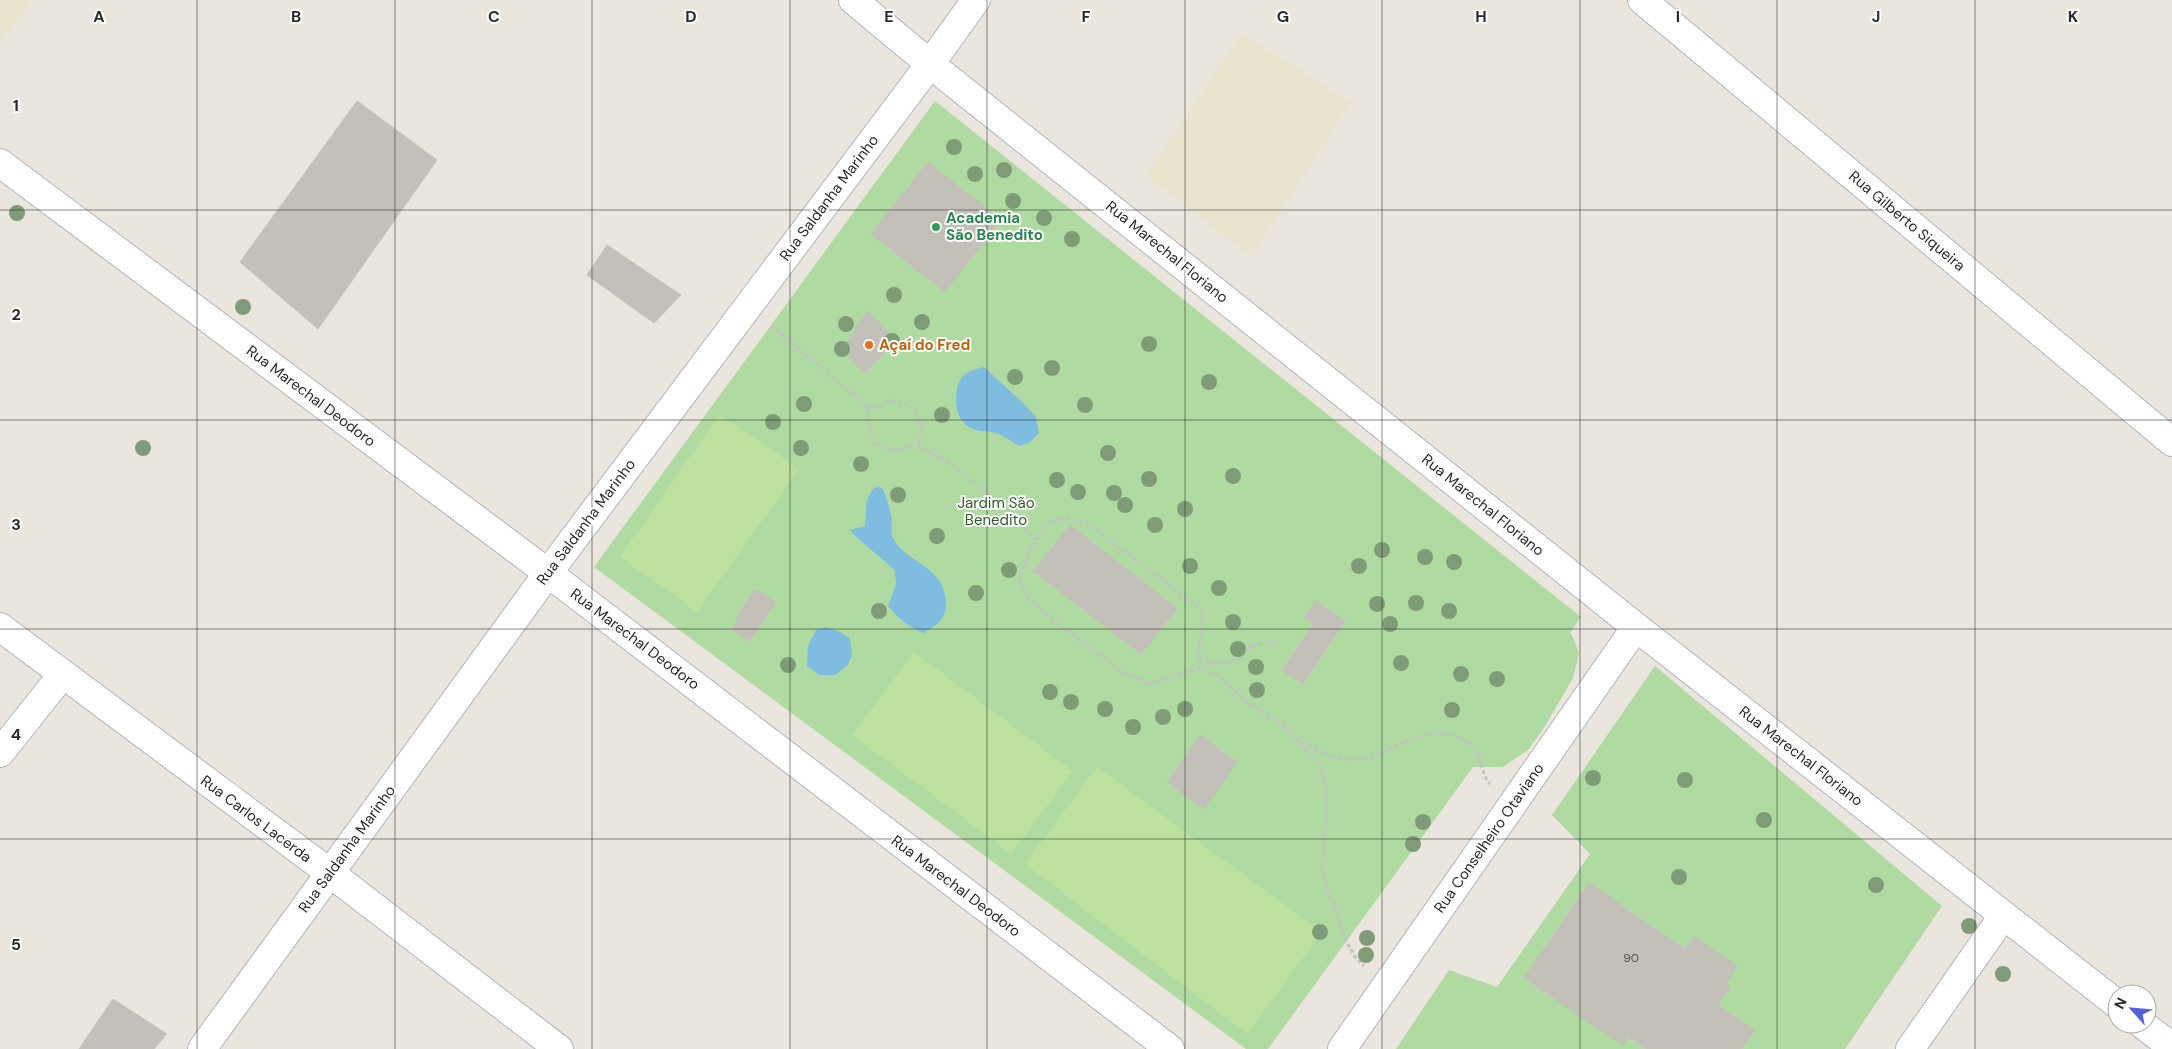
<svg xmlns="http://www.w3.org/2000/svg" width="2172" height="1049" viewBox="0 0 2172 1049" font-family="'DM Sans',sans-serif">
	<rect width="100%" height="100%" fill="#eae6de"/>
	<path fill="#eae4cf" d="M0 0H32L0 42Z
		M1241 33 1351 102 1251 257 1146 175Z"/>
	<path fill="#afdaa1" d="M935 101 1581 617 1570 633 1572 635 1579 653 1573 678 1544 728 1528 750 1503 767H1473L1268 1049H1246L594 567Z
		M1655 666 1942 906 1845 1049H1396L1449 970 1497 987 1590 854 1552 815Z"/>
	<path fill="#bee09e" d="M720 414 799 469 697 612 620 557Z
		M914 652 1073 771 1011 854 852 735Z
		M1097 767 1322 932 1247 1034 1025 864Z"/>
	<path fill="#7ebde0" d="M984 367 1021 401 1036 417 1039 433 1029 443 1019 446C1010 440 1001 434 991 432 986 430 981 432 976 430 957 425 954 405 957 389 959 374 971 370 984 367Z
		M878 486 883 489C886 497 889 506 891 515 893 522 890 531 893 538 906 564 944 565 946 601 947 619 937 625 923 633 908 626 898 619 888 606L896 584 895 571C881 556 864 546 850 530L865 526C867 511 863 495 878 486Z
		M826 627 838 631 850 638 852 655 847 666 835 675H819L807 666 808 646 816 630Z"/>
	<path fill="#c3c0b9" stroke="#c5c2b8" d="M357 101 437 160 318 329 240 262Z
		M928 162 1001 220 945 292 871 234Z
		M607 245 681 295 654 323 587 275Z
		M868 311 897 341 864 374 842 349Z
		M1070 525 1177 608 1141 654 1033 571Z
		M754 589 776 602 750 641 732 630 741 610Z
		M1316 601 1345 621 1303 684 1282 671 1313 624 1304 618Z
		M1200 735 1237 762 1204 809 1167 782Z
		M1589 883 1686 950 1694 937 1737 966 1726 983 1731 986 1718 1005 1755 1030 1742 1049H1646L1628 1037 1623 1045 1524 978Z
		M113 999 167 1034 154 1049H79Z"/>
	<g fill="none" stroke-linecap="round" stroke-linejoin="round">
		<g stroke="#b1b3bc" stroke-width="30">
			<path id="minor" d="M1642 0 2172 442
				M0 163 548 573 1170 1049
				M0 627 330 873 559 1049
				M0 753 62 675
				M1342 1049 1636 627
				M1910 1049 2003 916"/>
		</g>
		<g stroke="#b1b3bc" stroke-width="30">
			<path id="secondary" d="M853 0 930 64 1636 627 2117 1004
				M2142 1024 2172 1047
				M202 1049 548 573 930 64 976 0"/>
		</g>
		<path stroke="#c3c3c3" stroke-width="3" stroke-dasharray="4 2.5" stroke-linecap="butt" d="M771 326 868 406 869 426 874 443C878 445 884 448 888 450 897 452 908 445 919 448 953 457 1010 514 1037 540L1027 556 1020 580 1028 598 1062 627 1122 672 1149 684 1199 668 1217 675 1246 701 1283 725 1320 763 1326 785 1327 812 1322 869 1328 894 1336 909 1342 934 1356 958 1364 966
			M868 405 873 408 892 400 910 405 917 412 922 429 918 447
			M1037 540 1049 523 1066 518 1089 525 1203 611 1199 651V668
			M1199 660 1216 664 1235 660 1255 645 1277 643
			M1303 741C1319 752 1338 761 1357 759 1391 756 1424 720 1460 738 1464 741 1470 743 1473 746 1482 757 1481 775 1490 784"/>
		<use href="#minor" stroke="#fff" stroke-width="28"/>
		<use href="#secondary" stroke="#fff" stroke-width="28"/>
	</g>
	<g fill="#809b77">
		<circle cx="954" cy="147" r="8"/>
		<circle cx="1004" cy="170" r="8"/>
		<circle cx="975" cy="174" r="8"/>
		<circle cx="1013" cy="201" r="8"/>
		<circle cx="17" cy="213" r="8"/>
		<circle cx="1044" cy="218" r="8"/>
		<circle cx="1072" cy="239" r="8"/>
		<circle cx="894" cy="295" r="8"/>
		<circle cx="243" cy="307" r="8"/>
		<circle cx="922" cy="322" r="8"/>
		<circle cx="846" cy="324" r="8"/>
		<circle cx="892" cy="341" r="8"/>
		<circle cx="1149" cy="344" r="8"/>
		<circle cx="842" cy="349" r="8"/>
		<circle cx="1052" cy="368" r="8"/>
		<circle cx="1015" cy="377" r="8"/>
		<circle cx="1209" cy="382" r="8"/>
		<circle cx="804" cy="404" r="8"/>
		<circle cx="1085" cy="405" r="8"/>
		<circle cx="942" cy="415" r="8"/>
		<circle cx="773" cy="422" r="8"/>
		<circle cx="143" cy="448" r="8"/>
		<circle cx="801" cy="448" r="8"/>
		<circle cx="1108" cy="453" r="8"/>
		<circle cx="861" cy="464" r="8"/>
		<circle cx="1233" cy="476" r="8"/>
		<circle cx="1149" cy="479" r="8"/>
		<circle cx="1057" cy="480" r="8"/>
		<circle cx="1078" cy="492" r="8"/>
		<circle cx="1114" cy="493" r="8"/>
		<circle cx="898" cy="495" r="8"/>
		<circle cx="1125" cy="505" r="8"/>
		<circle cx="1185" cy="509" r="8"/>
		<circle cx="1155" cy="525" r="8"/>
		<circle cx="937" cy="536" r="8"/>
		<circle cx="1382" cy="550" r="8"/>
		<circle cx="1425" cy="557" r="8"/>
		<circle cx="1454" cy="562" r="8"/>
		<circle cx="1190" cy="566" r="8"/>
		<circle cx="1359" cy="566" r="8"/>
		<circle cx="1009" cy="570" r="8"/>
		<circle cx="1219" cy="588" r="8"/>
		<circle cx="976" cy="593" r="8"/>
		<circle cx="1416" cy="603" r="8"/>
		<circle cx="1377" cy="604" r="8"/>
		<circle cx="879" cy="611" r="8"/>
		<circle cx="1449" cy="611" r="8"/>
		<circle cx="1233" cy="622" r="8"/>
		<circle cx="1390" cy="624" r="8"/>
		<circle cx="1238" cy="649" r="8"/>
		<circle cx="1401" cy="663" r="8"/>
		<circle cx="788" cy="665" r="8"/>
		<circle cx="1256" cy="667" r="8"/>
		<circle cx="1461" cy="674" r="8"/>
		<circle cx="1497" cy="679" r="8"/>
		<circle cx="1257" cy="690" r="8"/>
		<circle cx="1050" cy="692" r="8"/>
		<circle cx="1071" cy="702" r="8"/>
		<circle cx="1105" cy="709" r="8"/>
		<circle cx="1185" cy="709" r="8"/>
		<circle cx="1452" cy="710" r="8"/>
		<circle cx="1163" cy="717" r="8"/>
		<circle cx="1133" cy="727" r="8"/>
		<circle cx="1593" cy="778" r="8"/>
		<circle cx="1685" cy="780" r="8"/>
		<circle cx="1764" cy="820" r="8"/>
		<circle cx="1423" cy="822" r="8"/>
		<circle cx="1413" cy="844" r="8"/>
		<circle cx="1679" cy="877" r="8"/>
		<circle cx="1876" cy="885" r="8"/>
		<circle cx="1969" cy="926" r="8"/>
		<circle cx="1320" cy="932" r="8"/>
		<circle cx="1367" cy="938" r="8"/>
		<circle cx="1366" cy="955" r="8"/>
		<circle cx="2003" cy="974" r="8"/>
	</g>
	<path fill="none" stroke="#2a2a2a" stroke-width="1" stroke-opacity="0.55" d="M197 0V1049M395 0V1049M592 0V1049M790 0V1049M987 0V1049M1185 0V1049M1382 0V1049M1580 0V1049M1777 0V1049M1975 0V1049M0 210H2172M0 420H2172M0 629H2172M0 839H2172"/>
	<circle fill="#2e9e5b" stroke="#fff" stroke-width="2" cx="936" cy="227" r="5"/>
	<circle fill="#e8710a" stroke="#fff" stroke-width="2" cx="869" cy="345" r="5"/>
	<g text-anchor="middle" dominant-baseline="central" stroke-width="4" stroke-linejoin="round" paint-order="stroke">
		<g font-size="12" fill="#50504e">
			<text x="1631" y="958">90</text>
		</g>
		<g font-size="15" fill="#2a2a2a" stroke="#fff">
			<text transform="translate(829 198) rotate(-53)">Rua Saldanha Marinho</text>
			<text transform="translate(1907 221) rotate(40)">Rua Gilberto Siqueira</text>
			<text transform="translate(1167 252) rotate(39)">Rua Marechal Floriano</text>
			<text transform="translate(311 396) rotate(37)">Rua Marechal Deodoro</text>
			<text transform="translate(1483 505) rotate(39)">Rua Marechal Floriano</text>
			<text transform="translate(586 522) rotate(-53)">Rua Saldanha Marinho</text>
			<text transform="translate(635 639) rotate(37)">Rua Marechal Deodoro</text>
			<text transform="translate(1801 756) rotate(38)">Rua Marechal Floriano</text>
			<text transform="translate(256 819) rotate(37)">Rua Carlos Lacerda</text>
			<text transform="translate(1489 838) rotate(-55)">Rua Conselheiro Otaviano</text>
			<text transform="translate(347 849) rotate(-54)">Rua Saldanha Marinho</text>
			<text transform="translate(956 886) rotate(37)">Rua Marechal Deodoro</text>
		</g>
		<g font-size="15" font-weight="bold" fill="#27864d" stroke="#fff" text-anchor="start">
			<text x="946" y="218">Academia<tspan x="946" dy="17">São Benedito</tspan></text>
		</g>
		<g font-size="15" font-weight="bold" fill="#c56008" stroke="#fff" text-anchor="start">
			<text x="879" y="345">Açaí do Fred</text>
		</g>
		<g font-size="15" fill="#2a5e23" stroke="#fff">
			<text x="996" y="503">Jardim São<tspan x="996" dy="17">Benedito</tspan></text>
		</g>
	</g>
	<g font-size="16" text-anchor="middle" font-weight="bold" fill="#2a2a2a" stroke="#fff" stroke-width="4" stroke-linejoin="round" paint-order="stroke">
		<text x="99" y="22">A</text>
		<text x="296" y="22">B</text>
		<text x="494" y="22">C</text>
		<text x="691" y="22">D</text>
		<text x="889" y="22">E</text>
		<text x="1086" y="22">F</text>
		<text x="1283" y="22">G</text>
		<text x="1481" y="22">H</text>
		<text x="1678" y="22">I</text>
		<text x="1876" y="22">J</text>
		<text x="2073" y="22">K</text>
		<text x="16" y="111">1</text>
		<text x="16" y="320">2</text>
		<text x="16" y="530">3</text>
		<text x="16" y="740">4</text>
		<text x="16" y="950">5</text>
	</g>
	<g transform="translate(2132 1009) rotate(297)"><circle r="24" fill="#ffffff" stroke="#aaaaaa"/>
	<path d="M0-4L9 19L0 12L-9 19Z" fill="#5260e3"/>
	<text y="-8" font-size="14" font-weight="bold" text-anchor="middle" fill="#2a2a2a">N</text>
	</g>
</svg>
